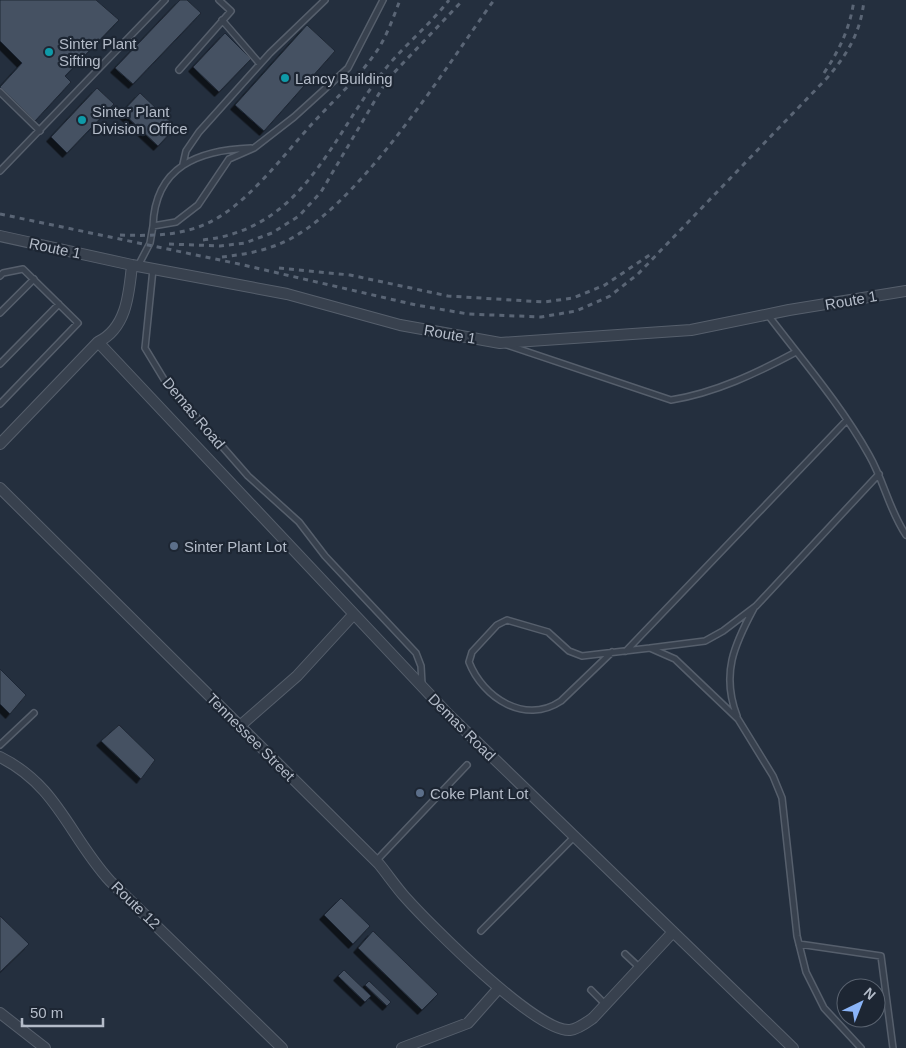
<svg xmlns="http://www.w3.org/2000/svg" width="906" height="1048" viewBox="0 0 906 1048" font-family="Helvetica,sans-serif">
	<defs>
		<filter id="shadow"><feDropShadow dx="-4.5" dy="4.5" stdDeviation="0" flood-color="#0009"/></filter>
	</defs>
	<rect width="100%" height="100%" fill="#242f3e"/>
	<path fill="#455162" stroke="#1f2835" filter="url(#shadow)" d="M0 0H96L119 20 65 76 71 82 35 121 0 87 22 63 0 41Z
		M180 0H187L201 13 133 84 115 68Z
		M307 25 335 51 264 131 235 105Z
		M225 33 251 59 219 92 193 67Z
		M97 88 114 104 67 153 51 137Z
		M140 93 176 127 158 146 122 112Z
		M0 669 26 695 10 714 0 704Z
		M119 725 155 760 141 779 101 741Z
		M341 898 370 926 353 944 324 915Z
		M0 916 29 944 0 972Z
		M373 931 438 994 422 1010 358 948Z
		M344 970 371 996 365 1002 338 976Z
		M369 981 391 1002 387 1006 365 985Z"/>
	<g fill="none" stroke-linecap="round" stroke-linejoin="round">
		<g stroke="#565f6c" stroke-width="8">
			<path id="service" d="M222 20 260 64
				M179 70 231 11 219 0
				M0 92 40 131
				M183 164 186 151 199 132 270 53 325 0
				M0 171 165 0
				M153 226C155 166 199 150 251 148
				M138 266 150 243 153 226 176 222 198 205 229 159 254 148 294 117 348 68 383 0
				M153 269 145 348 165 381 248 476 299 522 325 556 416 653 421 666 422 684
				M0 276 3 273 23 269 78 323 0 404
				M0 313 34 279
				M768 315C803 361 841 405 869 455 884 481 889 510 906 535
				M507 345 671 400C715 393 757 373 796 352
				M0 364 59 304
				M650 648 705 641 723 631 756 606 879 474
				M626 651 847 420
				M612 652 561 701C525 725 483 698 469 662L472 652 497 625 507 620 548 632 569 651 582 656 650 648 675 659 738 719 773 776 782 798 797 936 806 972 824 1008 861 1048
				M737 716C721 674 734 645 754 608
				M0 745 34 713
				M376 861 467 765
				M481 931 575 836
				M799 944 881 956 893 1048
				M625 954 640 968
				M591 990 606 1005"/>
		</g>
		<g stroke="#565f6c" stroke-width="12">
			<path id="minor" d="M0 236 132 265 287 294 400 325 500 343 691 330 789 310 906 291
				M98 342C127 328 129 293 132 265
				M0 444 98 342 448 714 793 1048
				M0 488 379 864C388 875 396 887 405 897 429 924 537 1033 570 1030 578 1029 586 1023 593 1018L673 932
				M241 725 297 676 353 615
				M0 757C58 786 69 836 110 881L282 1048
				M0 1013 45 1048
				M402 1048 468 1023 499 988"/>
		</g>
		<use href="#service" stroke="#38414e" stroke-width="5"/>
		<use href="#minor" stroke="#38414e" stroke-width="10"/>
		<path stroke="#5a6575" stroke-width="3" stroke-dasharray="5 5" stroke-linecap="butt" d="M824 73C840 49 850 28 854 0
			M0 214 239 264 416 305 468 314 541 317 576 311 610 296 638 274 827 78C848 54 861 31 864 0
			M120 235C150 236 178 236 206 224 246 206 281 158 311 125 332 102 356 80 374 55 386 39 393 18 400 0
			M203 240C302 229 329 142 382 73 402 47 429 26 449 0
			M169 244 220 246 245 243 272 233 299 216 321 192 387 80 463 0
			M222 257C240 255 259 252 277 245 354 216 445 68 494 0
			M279 268 350 275 448 296 544 302 573 298 605 285 651 254"/>
	</g>
	<g fill="#0f9aa8" stroke="#1d2633" stroke-width="2">
		<circle cx="49" cy="52" r="5"/>
		<circle cx="285" cy="78" r="5"/>
		<circle cx="82" cy="120" r="5"/>
	</g>
	<g fill="#5c6f8a" stroke="#1d2633" stroke-width="2">
		<circle cx="174" cy="546" r="5"/>
		<circle cx="420" cy="793" r="5"/>
	</g>
	<g text-anchor="middle" dominant-baseline="central" stroke-width="4.5" stroke-linejoin="round" paint-order="stroke">
		<g font-size="15" fill="#b4bcc9" stroke="#1d2633" text-anchor="start">
			<text x="59" y="43">Sinter Plant<tspan x="59" dy="17">Sifting</tspan></text>
			<text x="295" y="78">Lancy Building</text>
			<text x="92" y="111">Sinter Plant<tspan x="92" dy="17">Division Office</tspan></text>
			<text x="184" y="546">Sinter Plant Lot</text>
			<text x="430" y="793">Coke Plant Lot</text>
		</g>
		<g font-size="15" fill="#b4bcc9" stroke="#1d2633">
			<text transform="translate(55 248) rotate(12)">Route 1</text>
			<text transform="translate(851 300) rotate(-10)">Route 1</text>
			<text transform="translate(450 334) rotate(10)">Route 1</text>
			<text transform="translate(194 413) rotate(50)">Demas Road</text>
			<text transform="translate(462 727) rotate(45)">Demas Road</text>
			<text transform="translate(251 737) rotate(45)">Tennessee Street</text>
			<text transform="translate(136 905) rotate(44)">Route 12</text>
		</g>
	</g>
	<g transform="translate(861 1003) rotate(43)"><circle r="24" fill="#1d2633" stroke="#59626f"/>
	<path d="M0-4L9 19L0 12L-9 19Z" fill="#8ab4f8"/>
	<text y="-8" font-size="14" font-weight="bold" text-anchor="middle" fill="#b4bcc9">N</text>
	</g>
	<path d="M22 1018v8h81v-8" fill="none" stroke="#b4bcc9" stroke-width="2.5"/>
	<text x="30" y="1018" font-size="15" fill="#b4bcc9" stroke="#1d2633" stroke-width="4" paint-order="stroke">50 m</text>
</svg>
